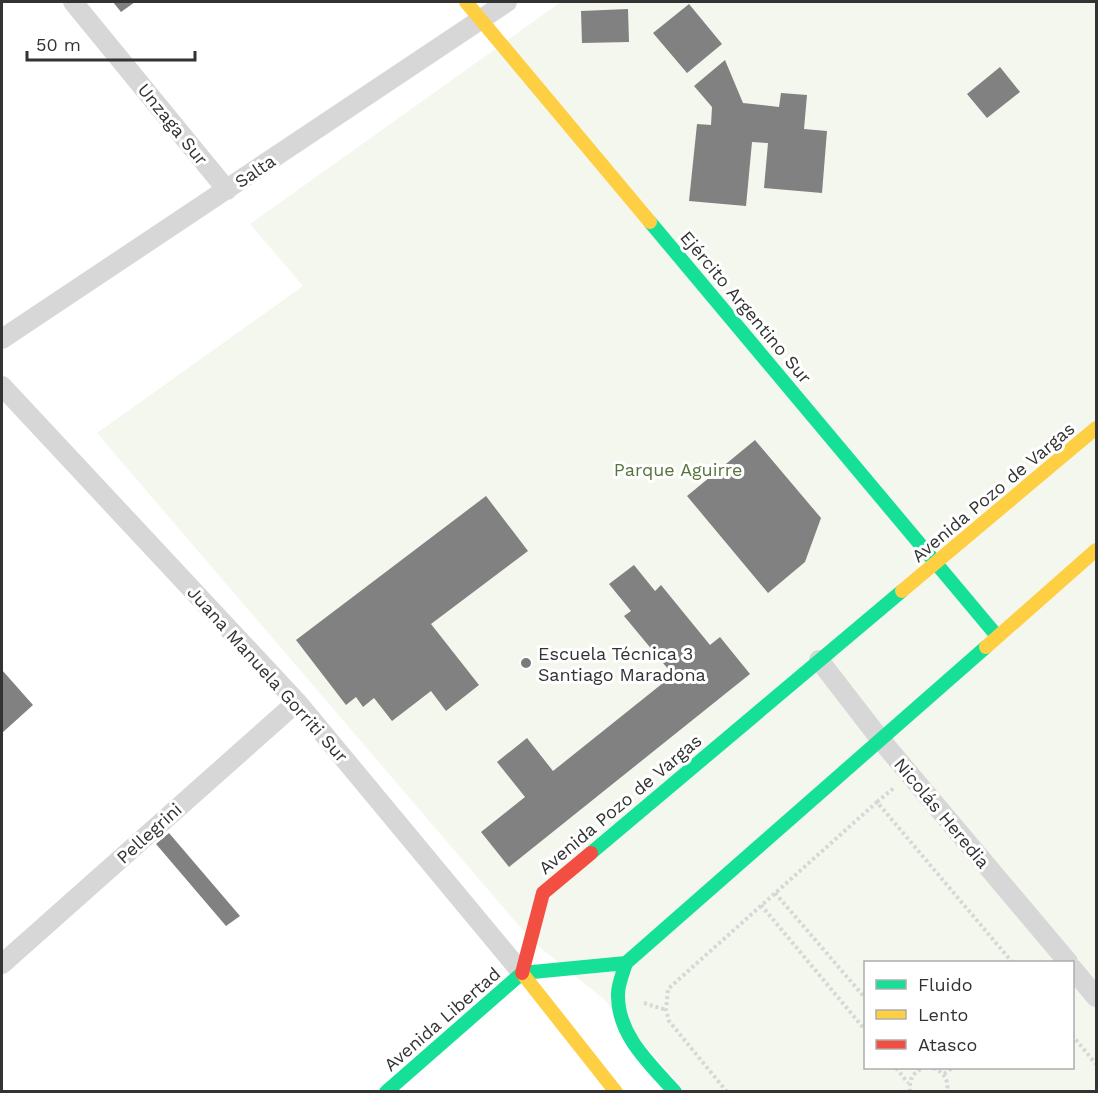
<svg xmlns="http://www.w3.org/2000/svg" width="1098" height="1093" viewBox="0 0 1098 1093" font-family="'Work Sans',sans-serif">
	<rect width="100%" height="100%" fill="#fff"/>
	<path fill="#f3f7ee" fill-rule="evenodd" d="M561 2H1096V1091H685L605 1000 532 941 97 433 303 286 250 224ZM866 962H1072V1068H866Z"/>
	<path fill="#818181" d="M113 2H135L121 12Z
		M689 4 722 44 687 73 653 33Z
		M628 9 629 42 582 43 581 11Z
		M725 60 743 103 779 107 781 93 807 95 804 129 827 131 822 193 764 188 768 143 752 142 746 206 689 201 697 124 711 125 712 107 694 86Z
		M1000 67 1020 92 987 118 967 94Z
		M755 440 821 518 805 562 768 593 687 496Z
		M486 496 528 551 431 624 479 685 446 711 431 691 392 721 374 698 363 707 356 697 346 705 296 640Z
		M634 565 655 591 661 585 710 645 720 637 750 674 509 867 481 832 525 797 497 762 527 738 553 771 673 675 624 616 631 611 609 584Z
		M2 670 33 705 2 733Z
		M169 833 240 916 226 926 156 844Z"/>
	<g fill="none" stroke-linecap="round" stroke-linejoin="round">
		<path stroke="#d7d7d7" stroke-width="4" stroke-dasharray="3 3" stroke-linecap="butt" d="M877 802 895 787
			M775 893 866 999
			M761 905 866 1031
			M644 1003 666 1010
			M1072 1035 1096 1064
			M896 1068 908 1083
			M933 1068C944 1072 949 1080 947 1092
			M944 1074 952 1068
			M727 1092 669 1021 666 1010 668 989 877 802 1012 962
			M910 1092C909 1080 912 1073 923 1068"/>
		<path stroke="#d7d7d7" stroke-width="20" d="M73 2 227 190
			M2 339 507 2
			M2 386 297 702 522 973
			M819 660 880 739 1068 962
			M2 964 297 702
			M1072 968 1096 997"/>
		<path stroke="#16e098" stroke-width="14" d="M650 222 997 636
			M591 853 902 591
			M626 963C623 973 618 984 618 994 617 1035 650 1064 675 1092
			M522 973 626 963 986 647
			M386 1092 522 973"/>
		<path stroke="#ffcf43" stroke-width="14" d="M466 2 650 222
			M902 591 1096 428
			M986 647 1096 550
			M522 973 616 1092"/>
		<path stroke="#f24e42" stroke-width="14" d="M522 973 543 893 591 853"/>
	</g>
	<circle fill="#7a7a7a" stroke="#fff" stroke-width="2" cx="526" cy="663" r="6"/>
	<g text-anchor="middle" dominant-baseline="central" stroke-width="6" stroke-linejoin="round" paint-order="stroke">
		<g font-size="18" fill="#333" stroke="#fff">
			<text transform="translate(173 124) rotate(51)">Unzaga Sur</text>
			<text transform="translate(255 171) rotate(-34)">Salta</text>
			<text transform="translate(746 307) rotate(50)">Ejército Argentino Sur</text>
			<text transform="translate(993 492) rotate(-40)">Avenida Pozo de Vargas</text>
			<text transform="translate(268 674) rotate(48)">Juana Manuela Gorriti Sur</text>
			<text transform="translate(620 804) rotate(-40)">Avenida Pozo de Vargas</text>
			<text transform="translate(942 813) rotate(50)">Nicolás Heredia</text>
			<text transform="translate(149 833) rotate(-42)">Pellegrini</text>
			<text transform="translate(442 1019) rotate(-41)">Avenida Libertad</text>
		</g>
		<g font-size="18" fill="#58733b" stroke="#fff">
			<text x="678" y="469">Parque Aguirre</text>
		</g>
		<g font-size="18" fill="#333" stroke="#fff" text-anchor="start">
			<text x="538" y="653">Escuela Técnica 3<tspan x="538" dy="21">Santiago Maradona</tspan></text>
		</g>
	</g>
	<rect width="1098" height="1093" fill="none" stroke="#333333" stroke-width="6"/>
	<rect x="864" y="961" width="210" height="108" fill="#ffffff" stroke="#adadad" stroke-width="1.5"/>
	<rect x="876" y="980" width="30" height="9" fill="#16e098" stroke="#adadad" stroke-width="1.5"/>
	<text x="918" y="991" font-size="18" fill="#333333">Fluido</text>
	<rect x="876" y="1010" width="30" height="9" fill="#ffcf43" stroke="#adadad" stroke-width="1.5"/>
	<text x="918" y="1021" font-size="18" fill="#333333">Lento</text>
	<rect x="876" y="1040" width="30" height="9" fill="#f24e42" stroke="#adadad" stroke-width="1.5"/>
	<text x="918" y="1051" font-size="18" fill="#333333">Atasco</text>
	<path d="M27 51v9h168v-9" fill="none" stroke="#333333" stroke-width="3"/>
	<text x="36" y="51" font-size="18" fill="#333333" stroke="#ffffff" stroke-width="4.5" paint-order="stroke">50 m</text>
</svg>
